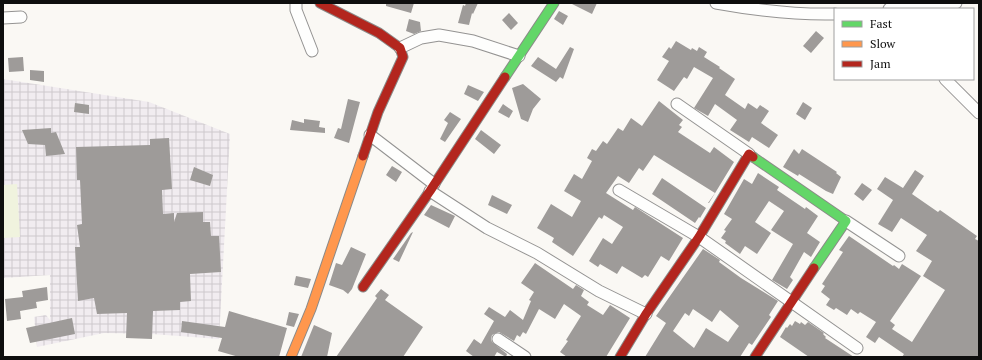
<svg xmlns="http://www.w3.org/2000/svg" width="982" height="360" viewBox="0 0 982 360" font-family="'PT Serif',serif">
	<defs>
		<pattern id="industrial-grid" width="8" height="8" patternUnits="userSpaceOnUse"><rect width="8" height="8" fill="#f1ecf0"/><path d="M0 4h8M4 0v8" fill="none" stroke="#cdc9cd"/></pattern>
	</defs>
	<rect width="100%" height="100%" fill="#faf8f4"/>
	<path fill="url(#industrial-grid)" d="M3 79 149 102 230 134 219 339 152 334 104 333 37 347 34 317 46 315 50 320V275L3 278Z"/>
	<path fill="#f0f3de" d="M17 184 20 237 3 238V185Z"/>
	<path fill="#9e9b99" fill-rule="evenodd" d="M386 3H414L411 13 386 6Z
		M466 3H478L473 14 472 13 469 25 458 23 463 5 465 6Z
		M570 3H597L592 14Z
		M559 11 568 16 563 25 554 19Z
		M509 13 518 23 511 30 502 20Z
		M409 19 420 22 421 31 414 34 406 31Z
		M816 31 824 38 811 53 803 46Z
		M676 41 691 50 692 48 697 51 699 47 707 52 704 57 720 67 719 68 735 79 725 95 745 109 748 103 757 109 760 105 769 111 761 123 778 135 769 148 752 137 749 142 730 130 737 120 715 104 708 116 694 108 713 78 694 67 687 79 684 77 674 91 657 80 669 61 662 57 669 47 671 49Z
		M570 47 574 49 563 79 560 77 556 82 531 66 538 57 556 69Z
		M23 57 24 71 9 72 8 58Z
		M30 70 44 71V82L30 80Z
		M523 84 541 99 533 109 528 122 521 119 512 88Z
		M468 85 484 92 478 101 464 94Z
		M348 99 360 102 349 143 334 138 338 128 341 129Z
		M659 101 683 120 679 125 682 127 678 132 710 153 714 147 734 162 709 203H708L715 193 654 155 643 171 639 168 629 183 618 176 606 193 633 210 635 207 683 238 669 261 661 256 648 277 645 275 642 278 622 266 617 274 600 264 598 267 589 261 603 238 612 244 623 227 604 215 602 219 599 217 573 256 552 242 554 238 537 228 551 204 572 217 581 201 564 191 574 174 582 179 592 161 587 158 592 149 596 151 603 141 607 144 618 128 623 131 631 118 642 126Z
		M803 102 812 108 805 120 796 114Z
		M75 103 89 105V114L74 112Z
		M503 104 513 111 509 118 498 112Z
		M450 112 461 119 445 142 440 139 448 123 444 120Z
		M304 119 320 121 319 127 325 128V133L290 130 292 120 304 123Z
		M51 128V133L56 132 65 154 46 156 45 145 28 144 22 130Z
		M481 130 501 145 494 154 475 139Z
		M169 138 172 189 162 190 163 214 174 213V222L177 213 203 212V222H210L211 236H219L221 272 190 274 191 301 180 302V310L153 311 152 339 126 338 127 313 97 314 94 298 78 301 75 247H80L77 225 82 224 80 180H77L76 147 150 145V139Z
		M794 149 799 154 802 149 837 172 836 173 841 177 833 194 826 191 799 174 798 176 783 167Z
		M392 166 402 172 396 182 386 175Z
		M194 167 213 175 210 186 190 180Z
		M915 170 924 176 912 194 938 212 940 210 977 236 975 239 979 241V357H902L904 354 879 337 875 343 866 337 876 322 860 312 858 314 851 309 847 315 836 308 834 310 826 305 830 299 821 292 825 286 822 284 843 252 839 250 849 236 893 266 894 265 899 269 902 264 921 276 890 321 895 325 892 329 912 342 945 290 923 276 932 261 916 251 927 235 901 218 892 232 878 224 893 200 877 189 885 177 903 188Z
		M758 173 779 187 777 190 805 209 806 207 818 216 807 233 820 242 811 257 804 252 790 277 793 280 787 289 772 280 793 244 771 230 784 211 769 201 755 222 771 233 757 254 745 246 740 254 725 243 726 241 721 238 726 231 724 230 732 219 724 214 744 179 752 184Z
		M662 178 706 208 700 218 699 217 695 223 652 194Z
		M862 183 872 190 863 201 854 194Z
		M492 195 512 205 507 214 488 205Z
		M431 205 455 216 449 228 424 215Z
		M413 232 399 262 393 259 411 233Z
		M351 247 366 254 352 289 348 294 343 290 329 285 336 263 342 265Z
		M703 249 720 260 719 262 741 278 778 301 769 315 771 317 752 345 749 343 740 357H645L666 323 656 316ZM693 309 712 322 720 310 739 326 728 342 706 328 694 348 673 331 685 313 689 316Z
		M535 263 573 289 576 285 584 290 581 296 589 302 587 305 603 315 610 305 630 318 606 357H567L560 352 568 341 566 340 581 316 564 304 555 319 539 309 526 334 523 332 520 337 517 335 514 341 499 332 492 335 491 339 492 342 507 354 506 357 497 352 494 357H474L466 351 474 339 481 344 494 321 484 314 489 307 505 317 510 310 523 320 531 301 529 300 534 292 521 283Z
		M296 276 311 279 308 288 294 285Z
		M47 287 48 300 36 302 37 308 20 311 21 319 7 321 5 299 23 297 22 291Z
		M381 289 389 295 385 300 423 327 403 357H336L377 298 375 296Z
		M229 311 287 328 279 357H239L218 351 222 338 181 332 182 321 225 327Z
		M289 312 299 314 294 327 286 325Z
		M72 318 75 334 30 343 26 328Z
		M795 321 800 324 801 322 805 325 808 322 824 333 823 334 826 337 825 338 854 357H809L780 337 786 327 787 328 790 324 792 326Z
		M314 325 332 333 327 357H301Z"/>
	<g fill="none" stroke-linecap="round" stroke-linejoin="round">
		<g stroke="#949392" stroke-width="13">
			<path id="street" d="M296 3V10L312 51
				M716 3C755 10 795 15 835 14
				M889 9 956 3
				M3 18 21 17
				M400 48 421 38 439 35 473 41 519 56
				M945 79 979 113
				M677 104 749 154
				M370 135 434 184
				M619 190 699 237 857 348
				M430 191 487 228 537 253 599 291 646 314
				M846 221 899 256
				M498 339 525 357"/>
		</g>
		<g stroke="#8b8a88" stroke-width="11">
			<path id="fast" d="M505 77 554 3
				M753 157 846 221 814 268"/>
		</g>
		<g stroke="#8b8a88" stroke-width="11">
			<path id="slow" d="M291 357 311 309 363 156"/>
		</g>
		<g stroke="#8b8a88" stroke-width="11">
			<path id="jam" d="M320 3 379 33 400 48 403 57 378 112 363 156
				M363 287 430 191 505 77
				M620 357 646 314 699 237 749 154 753 157
				M755 357 814 268"/>
		</g>
		<use href="#street" stroke="#fefefd" stroke-width="11"/>
		<use href="#fast" stroke="#63d668" stroke-width="9"/>
		<use href="#slow" stroke="#ff974d" stroke-width="9"/>
		<use href="#jam" stroke="#b3261e" stroke-width="9"/>
	</g>
	<rect width="982" height="360" fill="none" stroke="#0e0e0e" stroke-width="8"/>
	<rect x="834" y="8" width="140" height="72" fill="#ffffff" stroke="#9f9f9f"/>
	<rect x="842" y="21" width="20" height="6" fill="#63d668" stroke="#9f9f9f"/>
	<text x="870" y="28" font-size="12" fill="#0e0e0e">Fast</text>
	<rect x="842" y="41" width="20" height="6" fill="#ff974d" stroke="#9f9f9f"/>
	<text x="870" y="48" font-size="12" fill="#0e0e0e">Slow</text>
	<rect x="842" y="61" width="20" height="6" fill="#b3261e" stroke="#9f9f9f"/>
	<text x="870" y="68" font-size="12" fill="#0e0e0e">Jam</text>
</svg>
